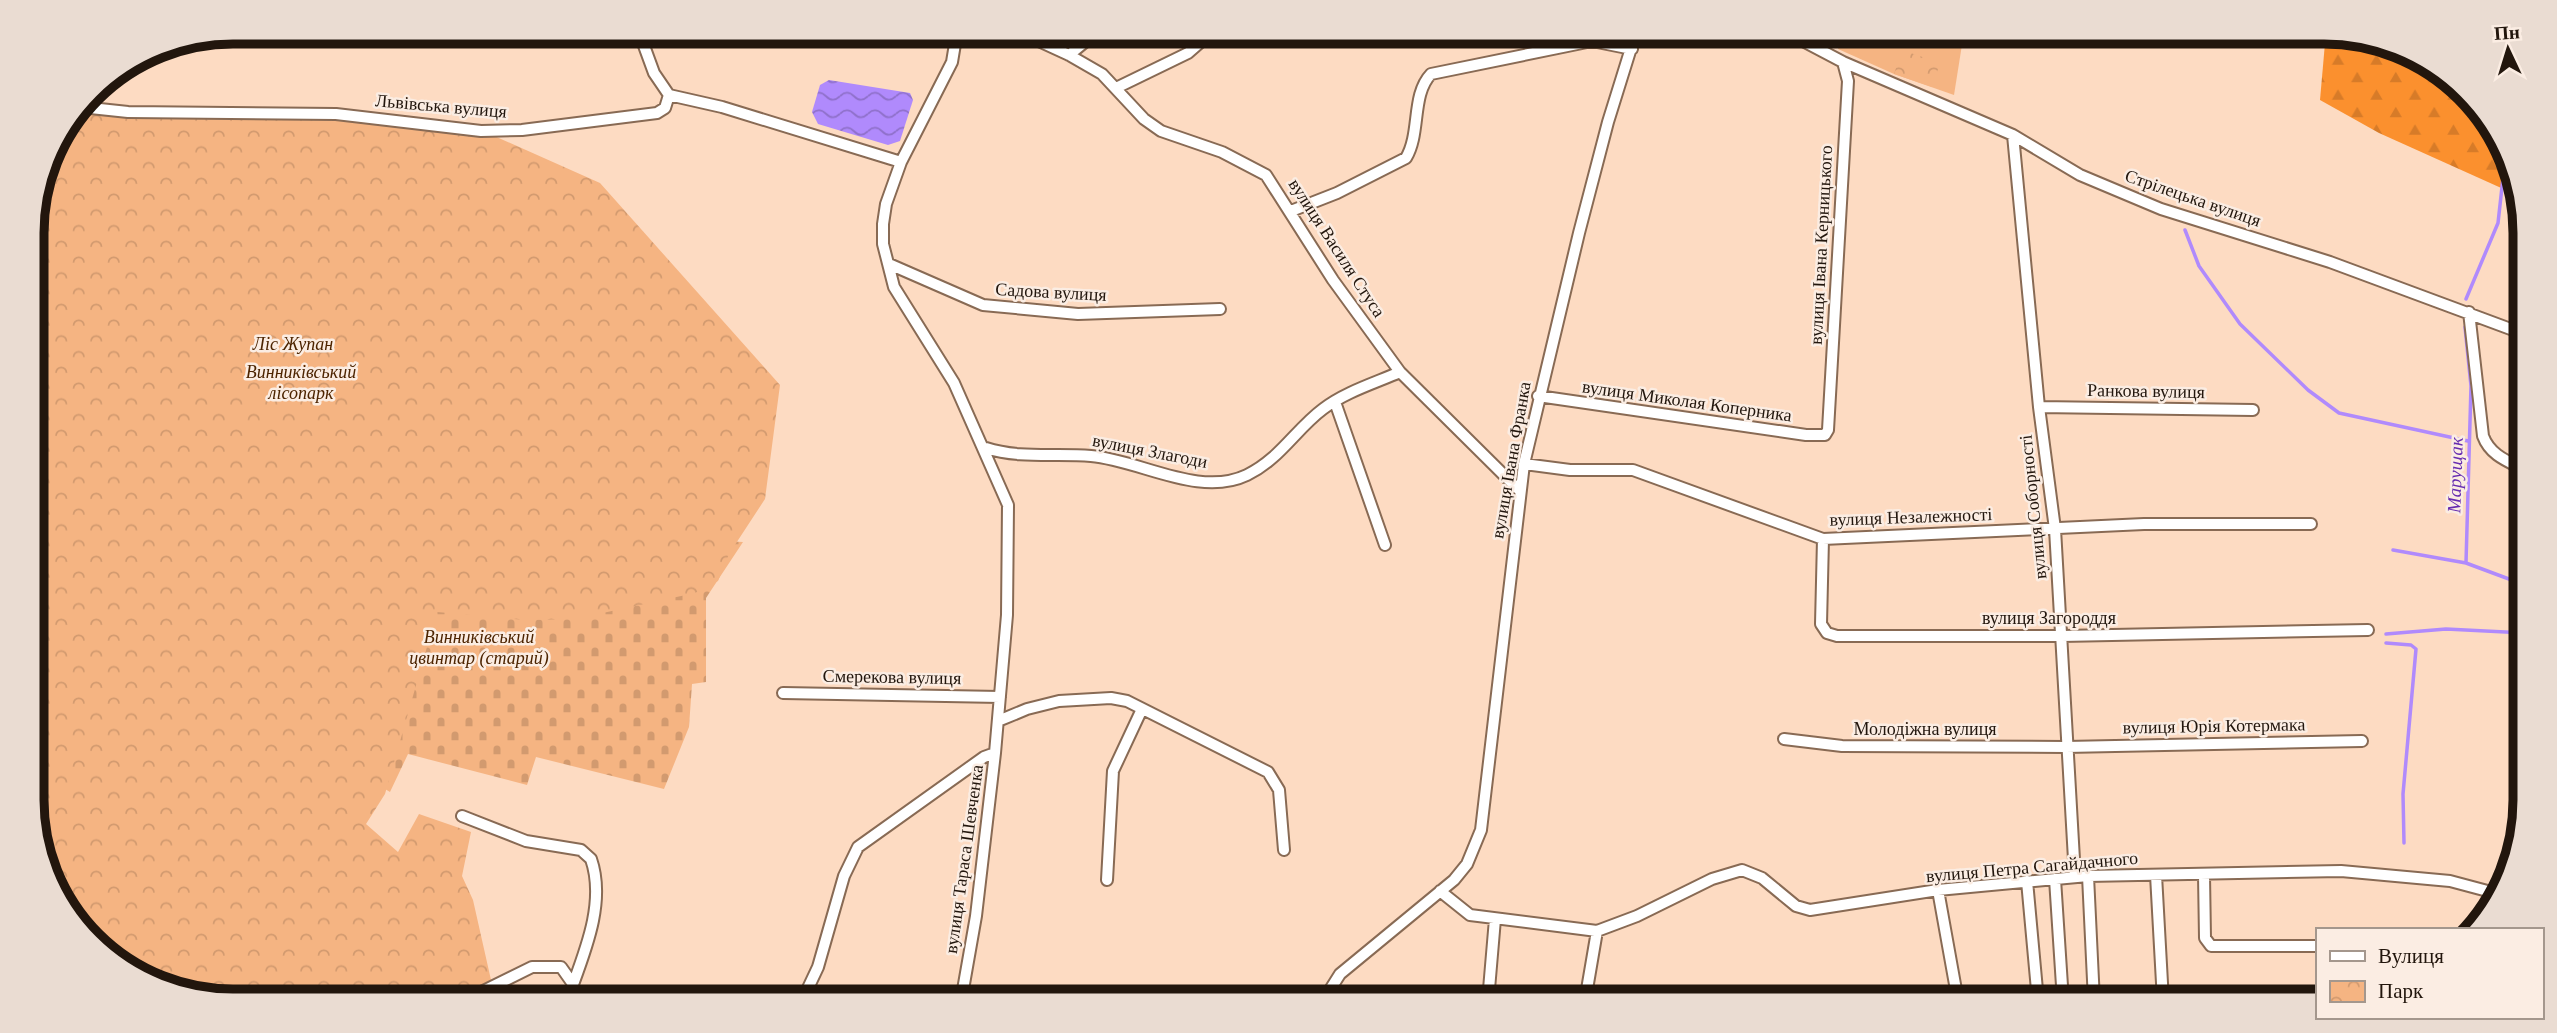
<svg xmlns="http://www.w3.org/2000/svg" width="2557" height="1033" viewBox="0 0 2557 1033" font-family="'Times New Roman',serif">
	<defs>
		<pattern id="forest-firs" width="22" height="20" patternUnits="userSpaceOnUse" patternTransform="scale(1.75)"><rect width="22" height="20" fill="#fb902e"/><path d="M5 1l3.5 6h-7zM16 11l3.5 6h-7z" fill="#d77b28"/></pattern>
		<pattern id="cemetery-stones" width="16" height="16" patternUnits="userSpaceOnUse" patternTransform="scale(1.75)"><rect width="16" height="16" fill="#f5b482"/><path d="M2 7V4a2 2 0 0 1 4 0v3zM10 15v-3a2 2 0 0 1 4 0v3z" fill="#d29a6f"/></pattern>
		<pattern id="park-crowns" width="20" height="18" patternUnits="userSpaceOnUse" patternTransform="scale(1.75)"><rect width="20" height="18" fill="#f5b482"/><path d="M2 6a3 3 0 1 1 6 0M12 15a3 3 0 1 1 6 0" fill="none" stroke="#d29a6f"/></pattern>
		<pattern id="water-waves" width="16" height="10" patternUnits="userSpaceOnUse" patternTransform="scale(1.75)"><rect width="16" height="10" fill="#b08afc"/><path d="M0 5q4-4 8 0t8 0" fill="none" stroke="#8f70ca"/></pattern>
	</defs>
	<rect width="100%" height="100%" fill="#fddbc2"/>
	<path fill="#f5b482" d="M1841 32H1964L1954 95 1894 74 1838 49Z"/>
	<path fill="url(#forest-firs)" d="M2332 33 2389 42 2484 110 2519 196 2379 133 2320 100 2325 43Z"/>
	<path fill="url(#cemetery-stones)" d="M433 525 743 542 706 598V682L692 684 689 727 664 789 536 757 527 785 408 754 390 792 187 671Z"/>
	<path fill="url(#park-crowns)" d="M1902 50 1940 63 1932 87 1894 74Z
		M76 112 327 116 492 135 600 183 780 385 765 499 729 554 718 581 695 593 575 619 526 620 437 612 385 794 366 824 398 852 419 814 471 832 462 876 473 900 491 980 448 1001H233L168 991 81 933 35 839 32 219 52 144Z"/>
	<path fill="url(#water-waves)" d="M829 80 910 93 913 100 900 141 888 145 818 124 812 112 820 85Z"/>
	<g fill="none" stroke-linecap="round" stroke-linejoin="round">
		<path stroke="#b08afc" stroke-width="3.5" d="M2185 230 2199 266 2240 324 2308 390 2339 413 2468 441
			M2466 299 2498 223 2503 178 2502 154
			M2465 327 2471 386 2466 563
			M2393 550 2466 563 2525 585
			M2386 634 2446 629 2525 633
			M2386 643 2411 645 2416 649 2403 794 2404 843"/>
		<g stroke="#886a54" stroke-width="14">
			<path id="minor" d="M639 32 654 73 669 95
				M957 32 952 62 901 162 886 204 883 224V244L894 287 954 383 1008 505 1007 615 995 753 976 916 961 1001
				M1019 32 1069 55 1102 74 1144 119 1161 131 1222 152 1266 175 1333 280 1400 372 1519 490
				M1786 32 1843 62 2013 135 2080 175 2161 209 2330 262 2524 334
				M1069 55 1097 32
				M1116 88 1188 53 1212 32
				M81 107 128 112 336 114 481 131 522 130 657 113 665 108 669 95 722 107 901 162
				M2013 135 2039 407 2055 529 2075 877
				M1291 211 1337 193 1406 158C1421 133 1411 95 1431 74L1592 41 1632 49
				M889 264 983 305 1078 314 1220 309
				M2469 312 2483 436C2490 455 2507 461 2525 470
				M1538 396 1806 435H1825L1828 430 1848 81 1843 62
				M1335 402 1385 545
				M2039 407 2253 410
				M986 448C1020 459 1056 453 1091 456 1140 460 1199 498 1247 475 1280 459 1296 429 1323 409 1345 392 1375 383 1400 372
				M1524 464 1570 470H1633L1823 539 2144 524H2311
				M1823 539 1821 624 1827 633 1837 636H2062L2368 630
				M783 693 1000 697
				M998 721 1027 709 1059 701 1111 698 1127 701 1268 772 1279 790 1284 850
				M1784 739 1842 746 2066 747 2362 741
				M462 816 526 841 581 850 591 859C607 905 582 958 567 1001
				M2156 875 2163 1001
				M2204 875 2205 938 2211 946H2317
				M2088 876 2094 1001
				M2055 879 2063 1001
				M1107 880 1113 771 1142 709
				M2027 881 2038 1001
				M1938 890 1958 1001
				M1440 891 1470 915 1597 931 1637 916 1712 879 1742 870 1762 878 1796 906 1810 910 1938 890 2088 876 2341 871 2450 881 2495 893
				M463 1001 532 967H561L573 984
				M802 1001 818 967 844 876 858 847 984 757 995 753
				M1323 1001 1340 974 1454 880 1467 864 1481 830 1524 464 1579 233 1608 122 1636 32
				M1488 1001 1495 919
				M1585 1001 1597 931"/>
		</g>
		<use href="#minor" stroke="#fff" stroke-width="10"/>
	</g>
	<g text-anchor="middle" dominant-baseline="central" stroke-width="5" stroke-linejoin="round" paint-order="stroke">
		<g font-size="18" fill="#22160d" stroke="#fbede3">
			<text transform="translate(441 106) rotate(5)">Львівська вулиця</text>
			<text transform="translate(2193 198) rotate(19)">Стрілецька вулиця</text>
			<text transform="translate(1821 245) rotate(-87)">вулиця Івана Керницького</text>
			<text transform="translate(1337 248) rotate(57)">вулиця Василя Стуса</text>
			<text transform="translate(1051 292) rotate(3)">Садова вулиця</text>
			<text transform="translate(2146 391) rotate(1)">Ранкова вулиця</text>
			<text transform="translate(1687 401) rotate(8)">вулиця Миколая Коперника</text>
			<text transform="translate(1150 451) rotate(11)">вулиця Злагоди</text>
			<text transform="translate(1511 460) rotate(-80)">вулиця Івана Франка</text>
			<text transform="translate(2033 507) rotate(-96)">вулиця Соборності</text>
			<text transform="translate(1911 517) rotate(-2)">вулиця Незалежності</text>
			<text x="2049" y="618">вулиця Загороддя</text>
			<text transform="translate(892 677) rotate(1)">Смерекова вулиця</text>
			<text transform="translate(2214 726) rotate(-1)">вулиця Юрія Котермака</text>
			<text x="1925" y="729">Молодіжна вулиця</text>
			<text transform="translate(964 859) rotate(-82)">вулиця Тараса Шевченка</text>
			<text transform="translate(2032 867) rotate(-5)">вулиця Петра Сагайдачного</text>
		</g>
		<g font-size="18" font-style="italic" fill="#4d2400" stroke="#fbede3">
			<text x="293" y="344">Ліс Жупан</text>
			<text x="301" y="372">Винниківський<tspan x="301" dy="21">лісопарк</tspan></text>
			<text x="479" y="637">Винниківський<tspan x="479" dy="21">цвинтар (старий)</tspan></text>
		</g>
		<g font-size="19" font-style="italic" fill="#662cb0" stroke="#fbede3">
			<text transform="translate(2455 475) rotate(-88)">Марущак</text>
		</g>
	</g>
	<path d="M0 0H2557V1033H0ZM233 44H2324A189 189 0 0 1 2513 233V800A189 189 0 0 1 2324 989H233A189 189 0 0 1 44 800V233A189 189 0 0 1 233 44Z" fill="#eadcd2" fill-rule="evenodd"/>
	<path fill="none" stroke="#22160d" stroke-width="9" d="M233 44H2324A189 189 0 0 1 2513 233V800A189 189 0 0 1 2324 989H233A189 189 0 0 1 44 800V233A189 189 0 0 1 233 44Z"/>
	<rect x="2316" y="928" width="228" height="91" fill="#fbede3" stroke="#a4978d" stroke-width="2"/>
	<rect x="2330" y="951" width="35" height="10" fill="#ffffff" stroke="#a4978d" stroke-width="2"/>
	<text x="2378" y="963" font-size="21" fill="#22160d">Вулиця</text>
	<rect x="2330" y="981" width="35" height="21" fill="url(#park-crowns)" stroke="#a4978d" stroke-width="2"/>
	<text x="2378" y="998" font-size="21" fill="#22160d">Парк</text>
	<g transform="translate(2508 49) rotate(356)" stroke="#fbede3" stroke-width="5" paint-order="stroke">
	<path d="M0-5L12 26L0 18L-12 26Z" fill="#22160d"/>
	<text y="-10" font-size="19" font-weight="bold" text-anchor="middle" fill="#22160d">Пн</text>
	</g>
</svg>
